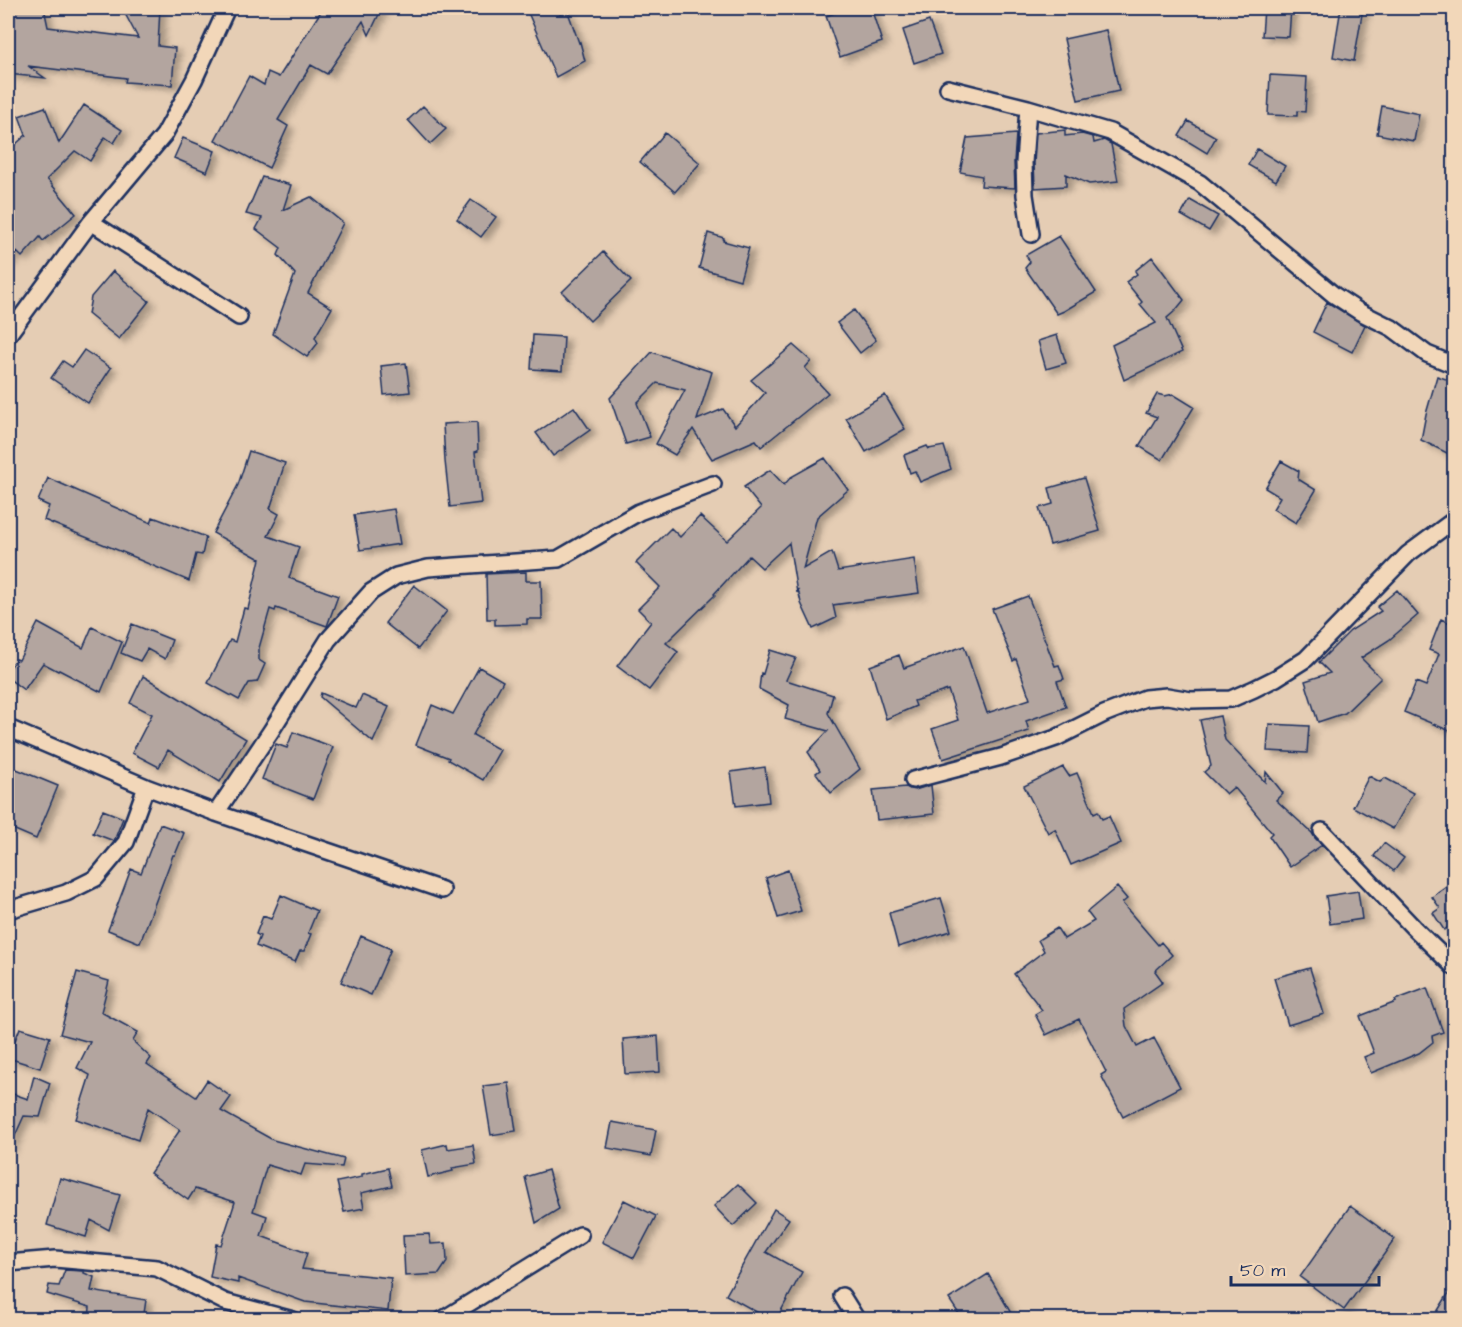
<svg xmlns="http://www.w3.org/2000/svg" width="1462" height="1327" viewBox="0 0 1462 1327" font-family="'Architects Daughter',sans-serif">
	<defs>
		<filter id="shadow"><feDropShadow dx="6" dy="4" stdDeviation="3" flood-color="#0004"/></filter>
	</defs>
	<rect width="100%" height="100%" fill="#e5cdb4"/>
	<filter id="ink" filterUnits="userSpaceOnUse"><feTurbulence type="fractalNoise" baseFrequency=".0167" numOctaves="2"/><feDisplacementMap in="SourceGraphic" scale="12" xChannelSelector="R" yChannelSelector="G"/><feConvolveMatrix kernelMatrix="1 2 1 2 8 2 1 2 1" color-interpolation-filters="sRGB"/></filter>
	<g filter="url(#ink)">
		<path fill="#b3a59f" stroke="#1b2f5e" stroke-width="1.5" filter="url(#shadow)" d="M8 8H44L48 27 138 38 122 8H160L158 46 175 48 172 85 125 82 126 78 28 66 45 78 8 74Z
			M323 8H382L369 35 363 21 327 74 311 65 278 120 288 126 269 168 215 140 249 76 264 85 268 72 279 77Z
			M526 8H557L560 14 568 12 579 43 580 42 585 61 556 77Z
			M849 8H871L882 42 840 57 826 16Z
			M1264 8H1291L1289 37 1262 36Z
			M1341 8H1363L1354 61 1333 57Z
			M929 21 941 54 914 63 903 30Z
			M1106 30 1119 91 1078 100 1064 39Z
			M1270 75 1307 77 1305 112 1297 111V116L1268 115Z
			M84 105 122 130 114 143 105 137 90 161 75 151 47 179 76 214 43 241 40 237 22 257 17 252 8 263V151L26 135 19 116 45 107 59 143Z
			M423 106 446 129 430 144 408 120Z
			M1382 106 1419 114 1414 141 1377 134Z
			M1188 121 1216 137 1207 153 1179 136Z
			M1065 130V136L1082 134 1093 137 1094 143 1104 140 1111 144 1118 181 1089 184 1066 174V186L1035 188 1034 163 1036 133Z
			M665 133 700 163 675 192 640 162Z
			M1016 134 1014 162 1015 188 981 186 982 176 960 172 967 138Z
			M183 138 215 151 207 172 174 158Z
			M1257 149 1285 166 1276 181 1248 165Z
			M262 177 291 185 283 210 311 197 343 223 308 293 332 308 315 337 318 343 307 357 273 334 295 274 278 255 281 248 256 229 262 218 246 214Z
			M471 200 496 217 481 237 457 219Z
			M1190 200 1218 216 1209 231 1181 215Z
			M708 233 724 238 723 241 749 248 740 280 699 268Z
			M1059 236 1096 292 1064 311 1057 314 1025 268 1030 262 1026 255Z
			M603 252 631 281 590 321 562 292Z
			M1152 257 1184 300 1175 311 1167 318 1182 352 1124 380 1112 345 1156 323 1140 304 1142 302 1126 282 1137 274 1135 271Z
			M113 271 149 301 119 339 88 314 91 297Z
			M1327 302 1365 325 1352 352 1313 332Z
			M854 310 876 340 860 353 837 323Z
			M533 335 564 337 562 371 531 369Z
			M1057 335 1066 363 1046 369 1038 341Z
			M793 345 811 361 805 368 828 393 761 447 756 440 712 459 693 429 675 455 656 444 685 390 657 383 637 403 650 437 626 444 610 398 652 352 712 372 697 420 723 409 735 426 765 393 751 380Z
			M84 350 111 368 88 403 51 378 63 361 72 367Z
			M406 363 410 392 384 395 381 366Z
			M1437 376 1455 382V457L1421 440 1426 414Z
			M1157 394 1165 396 1173 394 1194 407 1162 460 1139 446 1157 417 1146 413Z
			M885 395 905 429 866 452 846 418Z
			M574 407 590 430 553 456 536 433Z
			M477 422 478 451 475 452 481 503 450 507 445 461 443 424Z
			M927 446 929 449 944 446 951 469 920 482 915 471 910 473 904 455Z
			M249 451 285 463 270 509 279 514 268 536 299 547 289 578 338 596 327 626 276 608 275 611 270 609 259 648V660L265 664 257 682 249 683 239 700 208 683 230 640 235 642 244 608 248 609 260 559 213 533 238 485Z
			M825 458 848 490 817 517 803 569 832 552 838 571 914 559 919 593 833 605 836 618 813 629 801 603 798 589 797 593 789 543 762 568 749 556 714 594 715 595 666 643 678 652 649 690 617 666 651 622 638 609 660 587 636 563 671 528 680 537 700 516 727 541 761 508 744 487 770 470 784 485 791 477Z
			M1281 461 1299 471 1298 479 1316 490 1296 523 1273 509 1280 497 1265 488Z
			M48 478 151 523 153 517 206 537 202 555 196 554 189 581 137 559V558L44 520 49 506 38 501Z
			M1084 478 1100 531 1050 545 1039 508 1053 504 1049 488Z
			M394 509 400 544 360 550 354 515Z
			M526 572V581H541L542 619H527V624L495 625V619H487L486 574Z
			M414 585 447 611 418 649 385 623Z
			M1397 590 1418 615 1389 640 1361 658 1381 678 1345 713 1318 722 1305 681 1330 673 1319 662 1350 631 1381 611 1377 607Z
			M1028 596 1055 666 1059 665 1064 679 1057 681 1066 707 1026 721 1029 731 943 759 932 729 958 720 948 690 914 701 916 706 886 719 870 666 899 655 904 668 964 646 987 713 1030 699 1016 659 1013 661 992 609Z
			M1455 618V733L1404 712 1416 682 1426 686 1439 654 1429 650 1441 619 1452 624Z
			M38 623 83 648 92 627 122 642 101 692 59 670 58 671 43 663 24 690 8 678V670L16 659 19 660Z
			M132 624 172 640 165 659 147 649 140 661 121 653Z
			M770 650 796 658 786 680 833 695 828 713 860 769 831 793 816 773 820 770 808 752 828 731 785 719 789 705 759 689 761 673 763 674Z
			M479 667 503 681 473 735 500 750 483 780 448 760 449 758 416 745 432 705 453 714Z
			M143 676 246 739 220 782 168 750 159 767 132 753 152 714 130 703Z
			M321 693 356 708 362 695 389 707 373 742 320 697Z
			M1220 716 1225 740 1265 782 1266 772 1283 793 1276 800 1312 833 1315 838 1322 845 1290 867 1269 836 1272 833 1234 787 1226 794 1204 772 1211 766 1200 720Z
			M1269 724 1309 726 1307 753 1267 751Z
			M293 732 333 747 313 799 262 779 276 744 287 748Z
			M765 767 769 802 736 806 731 772Z
			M1063 767 1069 776 1077 773 1094 813 1098 811 1102 819 1109 816 1121 843 1071 865 1055 829 1048 833 1024 786Z
			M14 768 58 786 36 839 8 827V783Z
			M1369 776 1380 782 1385 778 1413 793 1393 829 1353 807Z
			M931 785 934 814 877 820 873 790 906 787 910 789 915 790Z
			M103 810 123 818 114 841 93 833Z
			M160 824 184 833 175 855H173L140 943 108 930 131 869 141 873Z
			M1384 843 1404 858 1394 871 1374 856Z
			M788 870 801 911 778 918 766 878Z
			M1455 881V930L1451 925 1444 930 1433 913 1440 908 1432 897Z
			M1117 887 1127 899 1122 903 1158 945 1161 942 1172 955 1155 971 1163 982 1124 1009 1126 1026 1137 1047 1154 1038 1180 1087 1123 1117 1101 1075 1106 1072 1079 1019 1046 1035 1035 1014 1042 1010 1014 974 1044 951 1038 940 1057 928 1064 939 1094 921 1087 912Z
			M1358 891 1362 919 1330 924 1326 896Z
			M281 895 317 911 308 933 311 934 304 951H300L295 962 256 946 260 936 256 934 263 916 271 919Z
			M941 898 951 931 898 947 889 913Z
			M361 936 391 949 371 995 341 982Z
			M1310 968 1324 1014 1288 1025 1274 978Z
			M77 972 109 981 101 1012 138 1032 133 1041 151 1058 147 1064 196 1097 207 1080 231 1097 221 1111 273 1140 344 1159 342 1167 305 1164 301 1175 267 1165 253 1211 267 1216 261 1236 307 1253 302 1269 391 1278 388 1311 305 1302 238 1278V1283L210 1277 216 1244 221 1245 235 1202 195 1189 188 1200 150 1173 180 1130 148 1108 138 1140 76 1119 90 1075 77 1068 90 1042 60 1034Z
			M1427 988 1443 1032 1432 1036 1433 1042 1419 1053 1371 1073 1364 1057 1374 1053 1360 1016 1396 1002 1395 1000Z
			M20 1028 50 1037 40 1068 8 1058Z
			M658 1036 660 1072 625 1074 623 1039Z
			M34 1076 50 1083 40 1117 24 1116 8 1151V1092L28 1099Z
			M509 1083 516 1131 491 1135 483 1086Z
			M612 1122 656 1130 651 1156 607 1148Z
			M447 1144 448 1149 473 1145 476 1164 452 1168 453 1171 428 1177 422 1150Z
			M388 1168 392 1186 361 1193 364 1208 344 1212 337 1182 362 1177V1174Z
			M548 1170 559 1209 536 1223 525 1177Z
			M60 1178 120 1195 109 1230 91 1220 86 1237 47 1225Z
			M738 1184 757 1203 733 1226 714 1206Z
			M624 1200 656 1216 634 1258 602 1242Z
			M1350 1206 1395 1239 1344 1310 1300 1277Z
			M774 1209 789 1219 766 1252 802 1272 776 1320H771L726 1295Z
			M429 1234 431 1244 446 1243 447 1262 439 1274 405 1276 403 1235Z
			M65 1270 84 1271V1273L94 1277 91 1291 146 1300 143 1320H89L90 1307 47 1294 49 1285 59 1286Z
			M988 1274 1015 1320H963L949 1299Z
			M1455 1283V1320H1432Z"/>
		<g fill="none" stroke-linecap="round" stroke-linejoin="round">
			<g stroke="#1b2f5e" stroke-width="20">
				<path id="street" d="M948 88 1028 108 1110 132 1200 183 1334 295 1360 312 1392 328 1427 354 1454 365
					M1028 108 1024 163 1025 195 1031 234
					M91 222 239 317
					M8 335 91 222 164 135 194 80 227 8
					M8 728 146 787 216 813 442 890
					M913 780 1001 757 1056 738 1104 714 1145 698 1167 696 1191 700 1231 699 1254 689 1276 678 1306 659 1408 554 1454 520
					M216 813 271 731 328 640 371 592 396 576 428 568 558 559 639 512 713 484
					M1322 831 1413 927 1454 967
					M8 910 66 893 96 878 126 842 146 787
					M8 1263 55 1259 157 1268 225 1302 293 1320
					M842 1296 857 1320
					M442 1320 580 1235"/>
			</g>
			<use href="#street" stroke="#f2d7b9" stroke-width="15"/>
		</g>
	</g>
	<rect width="1462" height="1327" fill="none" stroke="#f2d7b9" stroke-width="30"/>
	<rect x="15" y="15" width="1432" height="1297" fill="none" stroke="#1b2f5e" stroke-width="2" filter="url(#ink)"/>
	<path d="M1231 1276v9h148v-9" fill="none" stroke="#1b2f5e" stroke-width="3"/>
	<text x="1240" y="1276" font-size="18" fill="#1b2f5e" stroke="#f2d7b9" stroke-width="4.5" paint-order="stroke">50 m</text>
</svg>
